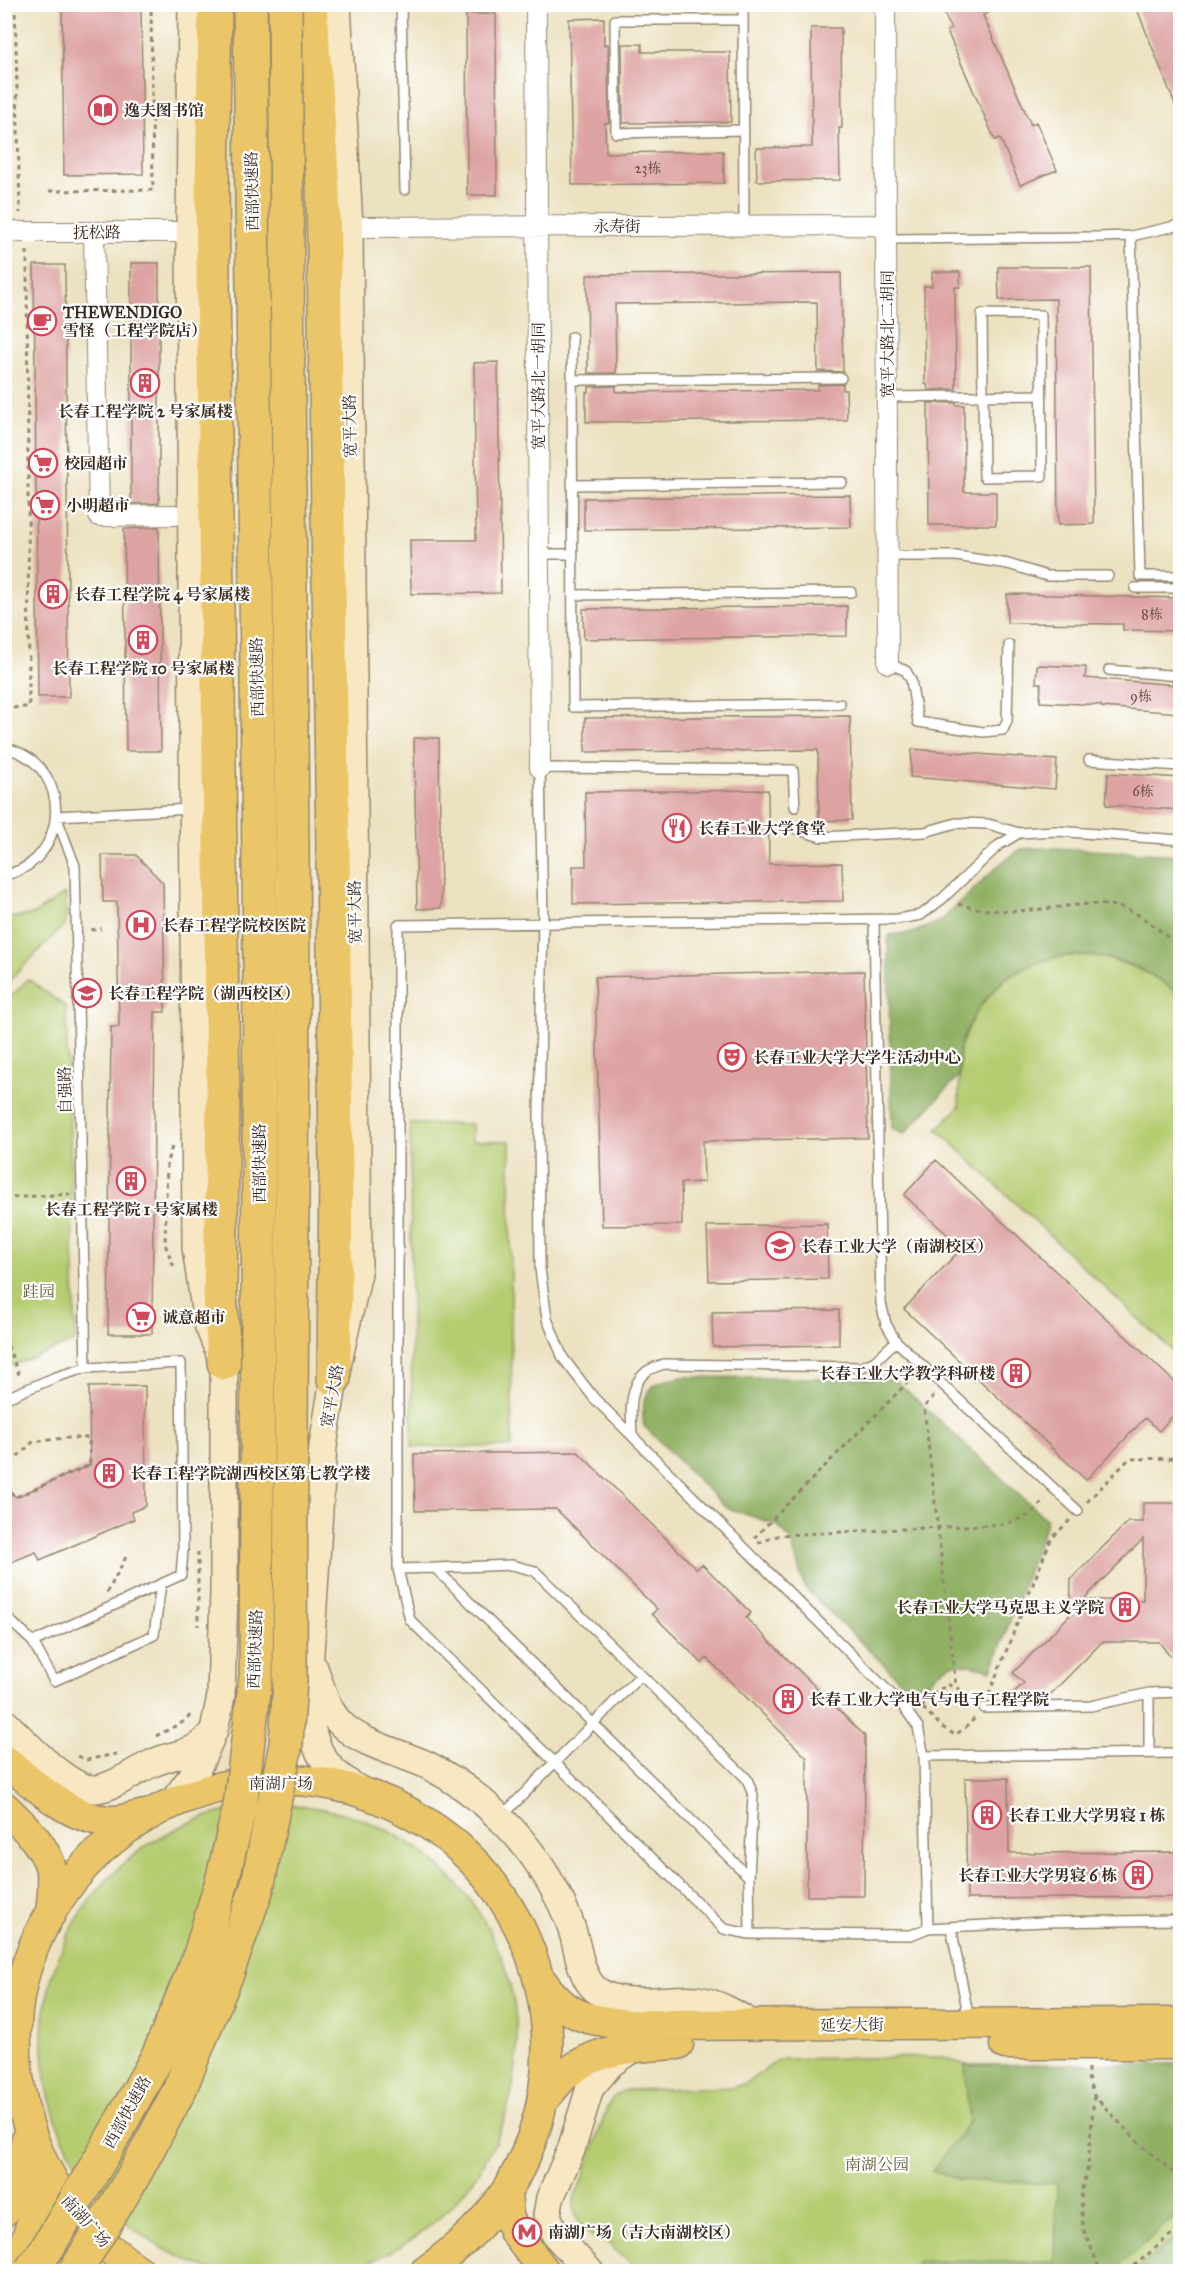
<svg xmlns="http://www.w3.org/2000/svg" width="1185" height="2276" viewBox="0 0 1185 2276" font-family="'IM FELL Great Primer','Noto Serif SC',serif">
	<rect width="100%" height="100%" fill="#fff"/>
	<filter id="ink" filterUnits="userSpaceOnUse"><feTurbulence type="fractalNoise" baseFrequency=".0167" numOctaves="2"/><feDisplacementMap in="SourceGraphic" scale="12" xChannelSelector="R" yChannelSelector="G"/><feConvolveMatrix kernelMatrix="1 2 1 2 8 2 1 2 1" color-interpolation-filters="sRGB"/></filter>
	<filter id="wash" filterUnits="userSpaceOnUse"><feTurbulence type="fractalNoise" baseFrequency=".008" numOctaves="4" result="noise"/><feDisplacementMap in="SourceGraphic" scale="24" xChannelSelector="R" yChannelSelector="G"/><feGaussianBlur stdDeviation="1.35" result="paint"/><feColorMatrix in="noise" values="0 0 0 0 0 0 0 0 0 0 0 0 0 0 0 0 0 1.4 0 .05"/><feComposite in="paint" operator="in"/></filter>
	<g filter="url(#wash)">
		<rect width="100%" height="100%" fill="#ece2c1"/>
		<path fill="#b5cc71" stroke="#787b48" stroke-width="1.5" d="M66 893V923L5 985V919L34 914Z
			M1086 954C1123 962 1152 970 1180 996V1358L937 1129 959 1107 960 1047 977 1009 1006 978 1044 959Z
			M28 979 66 1007 76 1341 5 1368V1003Z
			M410 1124H472V1141H510L512 1447H412Z
			M43 2042a237 237 0 1 1 474 0a237 237 0 1 1-474 0Z
			M943 2057 965 2065 1180 2064V2271H639L601 2237 597 2241 579 2224 574 2211V2198L583 2179 607 2108C612 2098 616 2093 627 2090L734 2087 746 2083 780 2059Z"/>
		<path fill="#90b063" stroke="#666d40" stroke-width="1.5" d="M1052 848 1180 855V996C1132 952 1064 941 1007 977 1000 982 994 990 988 997 977 1009 963 1032 960 1048 958 1057 959 1067 959 1076L904 1134 892 1129 888 941 890 935 912 933 941 921 1000 864 1021 849Z
			M682 1377 894 1379 1047 1520 992 1670C943 1658 949 1662 916 1696L804 1587 791 1540 777 1525 725 1507 644 1426C641 1411 643 1392 658 1383 665 1380 675 1379 682 1377Z
			M1180 2064V2214L1163 2226 1113 2271H908L918 2261 1055 2262 1057 2184 960 2180 932 2171 969 2122 965 2065Z
			M1180 2233V2271H1136Z"/>
		<g id="blocks">
			<path fill="#dda3a2" fill-rule="evenodd" d="M62 4H141L143 174 64 175Z
				M940 4H1007L983 15 1031 125 1036 122 1057 170 1020 185 1000 138 995 140 947 31 951 29Z
				M1135 4H1177L1180 14V117Z
				M466 14H496L497 195H467Z
				M604 18V45L608 44 609 123H605L606 153 723 151 724 183 572 185 569 19Z
				M811 28H841L842 128H839L840 180 757 181 756 148 812 147Z
				M622 44H642V52H730L731 122 623 123Z
				M131 263H159V503L131 504Z
				M34 265H65L69 697H38Z
				M998 267H1091L1094 524 1058 525 1056 299 999 300Z
				M932 272H960V287H955L956 389 928 390 927 384H925L924 286H932Z
				M841 273 843 372 818 371 817 302 615 304 616 373H588L587 275Z
				M498 362 501 593 411 594 410 540H476L474 363Z
				M843 384V390H846L847 420 586 422V392H589V387L616 386V392L818 390V385Z
				M928 403H956V405H964V492H996V525H929Z
				M850 495 851 527 584 530V498Z
				M159 527 161 751H126L124 529Z
				M1007 594 1180 598V631L1123 630V624L1007 623Z
				M847 606V636L584 639 583 609Z
				M1037 665 1086 667 1085 678 1180 685V713L1101 707V705L1040 702 1041 683H1036Z
				M850 716 852 820 819 821 818 750 585 752V718Z
				M414 738H439L441 908 417 909Z
				M912 749 1057 760 1055 789 910 777Z
				M1108 773 1180 778V810L1106 805Z
				M768 790 769 864 842 863 843 901 573 904V866H586L585 792Z
				M102 855H136L163 883 165 1012H155L152 1334H108L111 1027H119L117 902H103Z
				M864 971 868 1138 703 1141 704 1182 681 1183 682 1225 602 1226 595 977Z
				M936 1160 1180 1387V1408L1159 1431 1145 1418 1086 1480 904 1309 962 1248 904 1195Z
				M827 1224 828 1279 709 1281 707 1226Z
				M839 1310V1345L713 1347 712 1312Z
				M145 1386 146 1506 131 1512 134 1519 40 1560 36 1552 4 1565V1487L16 1497 90 1465 89 1387Z
				M578 1452 697 1569 702 1564 751 1613 746 1618 865 1736 864 1896H807V1758L707 1658 702 1663 652 1614 657 1609 556 1509 415 1511 414 1454Z
				M1143 1503H1180V1662L1168 1654 1159 1642H1102L1048 1697 1010 1696 1024 1683 1013 1673 1070 1615 1071 1579 1128 1522H1143ZM1143 1539V1600H1083Z
				M965 1778H1008L1009 1853 1180 1852V1897L967 1899Z"/>
		</g>
	</g>
	<g filter="url(#ink)">
		<use href="#blocks" fill-opacity="0" stroke="#948670" stroke-width="1.5"/>
		<g fill="none" stroke-linecap="round" stroke-linejoin="round">
			<g stroke="#948670" stroke-width="12">
				<path id="lane" d="M401 4 405 190
					M743 4 744 225
					M743 20H615L616 133 744 130
					M1131 236 1140 576H1180
					M887 239 1097 237 1131 236 1180 225
					M982 314 1041 315 1042 476 984 477Z
					M572 337 573 707 840 704
					M572 380 841 378
					M887 397 1041 395
					M572 485 842 482
					M539 554H573
					M888 556H956L1008 564 1047 576H1108
					M1135 588H1180
					M573 595 851 592
					M888 663 906 671 911 680 918 722 983 732 1003 730 1007 721 1009 645
					M1109 670 1180 676
					M4 747C14 750 26 755 34 762 73 796 57 866 4 875
					M1089 760 1180 766
					M795 807 793 770 540 768 543 922 539 1114 540 1269 547 1319 563 1358 594 1398 903 1706 918 1727 924 1756 928 1928
					M798 830 821 837 925 832 956 823 988 824 1019 833
					M1180 840 1056 831 1019 833 999 845 942 899 921 915 898 919 398 925V1569L410 1620 724 1929 750 1934 911 1935 928 1928 1044 1922 1180 1920
					M874 920 881 1303 886 1324 896 1341 1078 1511
					M86 1368 75 866 56 816 192 809
					M4 1399 56 1377 86 1368 181 1363 183 1551 181 1575 33 1642
					M632 1435C631 1415 628 1386 646 1372 651 1368 658 1366 664 1364L862 1367 875 1361 896 1341
					M435 1568 512 1565 535 1571 747 1779 753 1795 749 1877
					M398 1569 435 1568 749 1877 750 1934
					M4 1615 33 1642 54 1681 154 1635 161 1584
					M1149 1693V1753
					M984 1708 1091 1706 1149 1693 1180 1692
					M924 1756 1180 1753
					M502 1816 641 1675
					M951 1927 969 2019"/>
			</g>
			<g stroke="#948670" stroke-width="22">
				<path id="street" d="M536 4 540 768
					M885 4 888 663
					M349 227 886 225
					M4 230 21 232H190
					M94 232 99 516 175 515"/>
			</g>
			<g stroke="#948670" stroke-width="30">
				<path id="secondary" d="M337 4 349 227 358 1273 334 1379 323 1446 307 1701C312 1743 319 1767 358 1789
					M314 1668C321 1687 326 1709 341 1724 361 1744 401 1753 427 1765 453 1778 479 1797 500 1818 529 1845 553 1882 568 1918 578 1940 578 1974 595 1989 620 2010 668 1997 697 2000 719 2003 737 2015 755 2026
					M4 1722C25 1741 68 1791 96 1789 115 1787 134 1771 151 1764 176 1752 193 1757 212 1733
					M173 1802 196 1771 214 1730 221 1696 224 1591V1363L207 1322 196 1248 190 232 192 4
					M590 2272 555 2234 547 2215 550 2198 571 2150 590 2088 611 2063 633 2048"/>
			</g>
			<g stroke="#948670" stroke-width="33">
				<path id="primary" d="M4 1760C33 1783 69 1819 108 1821 120 1822 134 1817 145 1815
					M4 1807C24 1826 51 1850 53 1880 54 1890 52 1902 51 1913
					M540 1979C568 2019 585 2019 632 2025L1180 2023
					M1005 2044H1180
					M543 2100C550 2092 557 2083 564 2076 594 2048 640 2046 678 2044
					M506 2192 508 2216 514 2231 545 2272
					M4 2211C17 2188 23 2165 27 2138
					M8 2272 26 2240 39 2202V2159
					M141 2272C54 2216 12 2127 16 2025 19 1955 58 1884 112 1840 158 1803 213 1783 271 1780 326 1777 382 1794 428 1824 549 1903 583 2068 507 2190 486 2223 457 2249 425 2272"/>
			</g>
			<g stroke="#948670" stroke-width="36">
				<path id="highway" d="M215 4 212 189 223 1098 220 1292 224 1363
					M310 4 323 188 333 847 336 1168 334 1379"/>
			</g>
			<path stroke="#948670" stroke-width="3" stroke-dasharray="4.5 4.5" stroke-linecap="butt" d="M15 4 20 213
				M49 191 153 190 151 4
				M4 708 29 707 27 251
				M958 904C981 911 1007 912 1031 910 1063 908 1098 898 1128 910 1149 919 1164 934 1180 949
				M91 930 101 929
				M4 1146 7 1128
				M172 1147 167 1161 165 1244 175 1270
				M4 1198 70 1194
				M4 1337 20 1377
				M934 1396 924 1407 956 1687
				M4 1469 33 1442 65 1438H89L90 1465 16 1497 4 1487
				M1087 1502 1129 1459 1180 1458
				M754 1538 914 1376
				M758 1543 780 1535 1005 1524 1030 1515 1045 1499
				M198 1552V1626
				M107 1593 127 1555
				M989 1694 1051 1539 1070 1520
				M4 1696 11 1700
				M921 1708 936 1691 949 1685 962 1690 973 1699
				M923 1708 942 1727 955 1735 965 1728 975 1718
				M156 1736 185 1721 193 1712
				M78 1756 86 1760 121 1753
				M1088 2068V2078L1094 2096 1140 2144 1180 2178
				M1094 2096 1088 2167 1081 2192 1083 2228 1101 2272
				M1127 2272 1180 2227"/>
			<use href="#lane" stroke="#fff" stroke-width="9"/>
			<use href="#street" stroke="#fff" stroke-width="20"/>
			<use href="#secondary" stroke="#f7e8c3" stroke-width="27"/>
			<use href="#primary" stroke="#ebc669" stroke-width="30"/>
			<use href="#highway" stroke="#ebc669" stroke-width="33"/>
			<g stroke="#948670" stroke-width="36" stroke-linecap="butt">
				<path id="highway-bridge" d="M30 2272 48 2247 105 2151 159 2054 200 1955 222 1881 240 1806 256 1676 260 965 250 4
					M75 2272 134 2175 179 2091 227 1973 257 1888 286 1744 290 1681 293 966 285 4"/>
			</g>
			<use href="#highway-bridge" stroke="#ebc669" stroke-width="33"/>
		</g>
	</g>
	<defs>
		<g id="library-ring" transform="scale(1.5)"><circle r="9.5" fill="#fff" stroke="#d1495b" stroke-width="1.5"/><path d="M-6-4Q-3-5.5-.7-3.5V5Q-3 3-6 4ZM6-4Q3-5.5 .7-3.5V5Q3 3 6 4Z" fill="#d1495b"/></g>
		<g id="cafe-ring" transform="scale(1.5)"><circle r="9.5" fill="#fff" stroke="#d1495b" stroke-width="1.5"/><path d="M-5.5-4.5H6V0H3Q3 3.5 0 3.5H-2.5Q-5.5 3.5-5.5 0ZM3-3.2v2h1.7v-2ZM-6 4.5H4V6H-6Z" fill="#d1495b"/></g>
		<g id="building-ring" transform="scale(1.5)"><circle r="9.5" fill="#fff" stroke="#d1495b" stroke-width="1.5"/><path d="M-4-6H4V6H1V3H-1V6H-4ZM-2.5-4.3h1.7v1.8h-1.7ZM.8-4.3h1.7v1.8H.8ZM-2.5-1h1.7V.8h-1.7ZM.8-1h1.7V.8H.8Z" fill="#d1495b"/></g>
		<g id="supermarket-ring" transform="scale(1.5)"><circle r="9.5" fill="#fff" stroke="#d1495b" stroke-width="1.5"/><path d="M-6-5.5h2.5l.6 2H6L4.5 2H-2.5L-4.4-4H-6ZM-1.5 3.2a1.3 1.3 0 1 0 .1 0ZM3 3.2a1.3 1.3 0 1 0 .1 0Z" fill="#d1495b"/></g>
		<g id="restaurant-ring" transform="scale(1.5)"><circle r="9.5" fill="#fff" stroke="#d1495b" stroke-width="1.5"/><path d="M-5-6h1v4h1v-4h1v4h1v-4h1v5L-1.5 .5V6h-2V.5L-5-1ZM5-6V6H3V1.5H1.5Q1.5-4 5-6Z" fill="#d1495b"/></g>
		<g id="hospital-ring" transform="scale(1.5)"><circle r="9.5" fill="#fff" stroke="#d1495b" stroke-width="1.5"/><path d="M-5-5h3v3.5h4V-5h3V5h-3V1.5h-4V5h-3Z" fill="#d1495b"/></g>
		<g id="university-ring" transform="scale(1.5)"><circle r="9.5" fill="#fff" stroke="#d1495b" stroke-width="1.5"/><path d="M0-5L7-2L0 1L-7-2ZM-4 1L0 2.5L4 1V4Q0 6-4 4Z" fill="#d1495b"/></g>
		<g id="theatre-ring" transform="scale(1.5)"><circle r="9.5" fill="#fff" stroke="#d1495b" stroke-width="1.5"/><path d="M-5-5.5Q0-4 5-5.5V0Q5 5 0 6Q-5 5-5 0ZM-3.3-2.5H-1v1.5H-3.3ZM1-2.5H3.3v1.5H1ZM-2.8 1Q0 5.5 2.8 1Z" fill="#d1495b"/></g>
		<g id="metro-ring" transform="scale(1.5)"><circle r="9.5" fill="#fff" stroke="#d1495b" stroke-width="1.5"/><path d="M-5.5 5V-5H-3L0 0L3-5H5.5V5H3V-.5L0 4L-3-.5V5Z" fill="#d1495b"/></g>
	</defs>
	<g fill-rule="evenodd">
		<use href="#library-ring" x="103" y="110"/>
		<use href="#cafe-ring" x="42" y="321"/>
		<use href="#building-ring" x="145" y="383"/>
		<use href="#supermarket-ring" x="43" y="463"/>
		<use href="#supermarket-ring" x="45" y="505"/>
		<use href="#building-ring" x="53" y="594"/>
		<use href="#building-ring" x="143" y="640"/>
		<use href="#restaurant-ring" x="677" y="828"/>
		<use href="#hospital-ring" x="141" y="925"/>
		<use href="#university-ring" x="87" y="993"/>
		<use href="#theatre-ring" x="732" y="1057"/>
		<use href="#building-ring" x="131" y="1181"/>
		<use href="#university-ring" x="780" y="1246"/>
		<use href="#supermarket-ring" x="141" y="1317"/>
		<use href="#building-ring" x="1016" y="1373"/>
		<use href="#building-ring" x="109" y="1473"/>
		<use href="#building-ring" x="1125" y="1607"/>
		<use href="#building-ring" x="788" y="1699"/>
		<use href="#building-ring" x="987" y="1815"/>
		<use href="#building-ring" x="1138" y="1875"/>
		<use href="#metro-ring" x="527" y="2232"/>
	</g>
	<g text-anchor="middle" dominant-baseline="central" stroke-width="4.5" stroke-linejoin="round" paint-order="stroke">
		<g font-size="14" fill="#64483f">
			<text x="648" y="168">23栋</text>
			<text x="1152" y="614">8栋</text>
			<text x="1141" y="696">9栋</text>
			<text x="1143" y="791">6栋</text>
		</g>
		<g font-size="16" font-weight="bold" fill="#3b2a1e" stroke="#fff" text-anchor="start">
			<text x="124" y="110">逸夫图书馆</text>
			<text x="63" y="312">THEWENDIGO<tspan x="63" dy="18">雪怪（工程学院店）</tspan></text>
			<text x="145" y="411" text-anchor="middle">长春工程学院 2 号家属楼</text>
			<text x="64" y="463">校园超市</text>
			<text x="66" y="505">小明超市</text>
			<text x="74" y="594">长春工程学院 4 号家属楼</text>
			<text x="143" y="668" text-anchor="middle">长春工程学院 10 号家属楼</text>
			<text x="698" y="828">长春工业大学食堂</text>
			<text x="162" y="925">长春工程学院校医院</text>
			<text x="108" y="993">长春工程学院（湖西校区）</text>
			<text x="753" y="1057">长春工业大学大学生活动中心</text>
			<text x="131" y="1209" text-anchor="middle">长春工程学院 1 号家属楼</text>
			<text x="801" y="1246">长春工业大学（南湖校区）</text>
			<text x="162" y="1317">诚意超市</text>
			<text x="995" y="1373" text-anchor="end">长春工业大学教学科研楼</text>
			<text x="130" y="1473">长春工程学院湖西校区第七教学楼</text>
			<text x="1104" y="1607" text-anchor="end">长春工业大学马克思主义学院</text>
			<text x="809" y="1699">长春工业大学电气与电子工程学院</text>
			<text x="1008" y="1815">长春工业大学男寝 1 栋</text>
			<text x="1117" y="1875" text-anchor="end">长春工业大学男寝 6 栋</text>
			<text x="548" y="2232">南湖广场（吉大南湖校区）</text>
		</g>
		<g font-size="16" fill="#3b2a1e" stroke="#fff">
			<text transform="translate(252 191) rotate(-91)">西部快速路</text>
			<text x="617" y="226">永寿街</text>
			<text x="97" y="232">抚松路</text>
			<text transform="translate(887 334) rotate(-90)">宽平大路北二胡同</text>
			<text transform="translate(538 386) rotate(-90)">宽平大路北一胡同</text>
			<text transform="translate(350 426) rotate(-91)">宽平大路</text>
			<text transform="translate(257 677) rotate(-91)">西部快速路</text>
			<text transform="translate(355 912) rotate(-91)">宽平大路</text>
			<text transform="translate(65 1090) rotate(-91)">自强路</text>
			<text transform="translate(259 1163) rotate(-90)">西部快速路</text>
			<text transform="translate(332 1396) rotate(-80)">宽平大路</text>
			<text transform="translate(255 1649) rotate(-88)">西部快速路</text>
			<text x="281" y="1783">南湖广场</text>
			<text transform="translate(852 2025) rotate(-1)">延安大街</text>
			<text transform="translate(127 2112) rotate(-61)">西部快速路</text>
			<text transform="translate(86 2221) rotate(48)">南湖广场</text>
		</g>
		<g font-size="16" fill="#605b37" stroke="#fff">
			<text x="39" y="1291">跬园</text>
			<text x="877" y="2164">南湖公园</text>
		</g>
	</g>
	<rect width="1185" height="2276" fill="none" stroke="#fff" stroke-width="24"/>
</svg>
